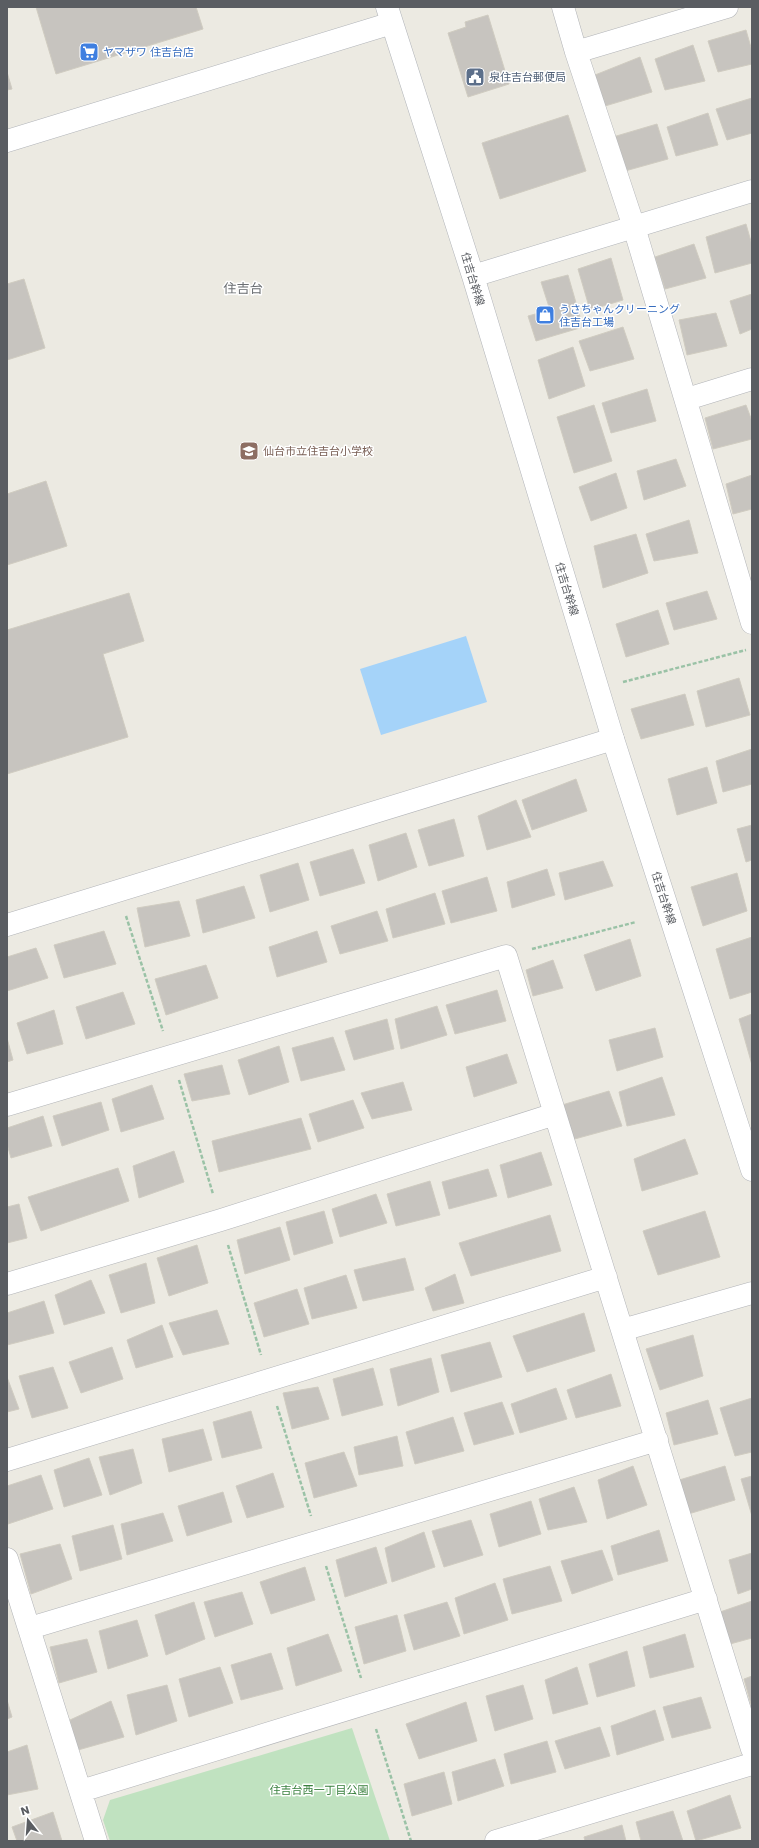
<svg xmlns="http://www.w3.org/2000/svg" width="759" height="1848" viewBox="0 0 759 1848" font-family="Poppins,'Noto Sans JP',sans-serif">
	<rect width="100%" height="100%" fill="#eceae2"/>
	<path fill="#c0e2c0" d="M352 1728 390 1841H110L103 1820 110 1800Z"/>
	<path fill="#a5d3f9" d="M466 636 487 702 381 735 360 669Z"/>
	<path fill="#c7c4bf" stroke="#d0ccc1" d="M36 7H196L203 29 56 74Z
		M488 15 509 84 468 97 448 33 466 27 465 22Z
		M746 30 752 51V64L718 72 708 41Z
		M693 45 705 81 665 90 655 59Z
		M640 57 652 92 605 106 595 75Z
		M7 72 12 89 7 90Z
		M752 98V133L727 140 716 109Z
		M708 113 718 145 676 156 667 127Z
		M568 115 586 171 500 199 482 143Z
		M657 124 668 159 625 171 613 137Z
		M746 224 752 245V263L715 273 706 237Z
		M694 244 706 278 665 289 655 257Z
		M611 258 623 300 590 310 578 269Z
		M568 275 583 327 536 341 528 316 550 310 541 282Z
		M24 279 45 348 7 360V284Z
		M752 294V329L740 334 730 301Z
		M716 313 727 346 687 355 679 320Z
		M623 327 634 359 590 371 579 341Z
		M573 347 585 386 549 399 538 360Z
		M647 389 656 421 611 433 602 403Z
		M594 405 612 461 574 473 557 417Z
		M746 405 752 421V439L713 449 705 418Z
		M676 459 686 486 644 500 637 471Z
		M616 473 627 508 591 521 579 487Z
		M752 475V509L733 514 726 484Z
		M46 481 67 546 7 565V494Z
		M689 520 698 553 654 561 646 534Z
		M636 534 648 573 603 588 594 546Z
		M707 591 717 619 674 630 666 603Z
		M129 593 144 641 103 654 128 737 7 774V630Z
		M658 610 669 644 626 657 616 624Z
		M739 678 750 715 706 727 697 691Z
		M685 694 694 725 641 739 631 709Z
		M752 749V784L723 792 716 761Z
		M707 767 717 803 677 815 668 779Z
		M576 779 587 811 532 830 522 800Z
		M516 800 531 837 487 850 478 816Z
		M454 819 464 856 429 866 418 830Z
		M752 825V860L746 862 737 829Z
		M406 833 417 867 378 881 369 845Z
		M353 849 365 883 320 896 310 862Z
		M603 861 613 886 565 900 559 873Z
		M298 863 309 900 270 912 260 875Z
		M547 869 555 895 512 908 507 882Z
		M737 873 747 911 703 926 691 887Z
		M487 877 497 911 451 923 442 891Z
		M244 886 255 918 203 933 196 900Z
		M435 893 445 924 393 938 386 909Z
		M179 901 190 936 145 947 137 908Z
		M377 911 388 941 340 954 331 926Z
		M104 931 116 964 64 978 54 945Z
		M317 931 327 962 277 977 269 947Z
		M752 937V992L730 999 716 949Z
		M630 939 641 976 596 991 584 955Z
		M36 948 48 978 7 991V957Z
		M553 960 563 988 533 996 526 970Z
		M206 965 218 998 166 1015 155 979Z
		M497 990 506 1021 455 1034 446 1005Z
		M123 992 135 1024 86 1039 76 1007Z
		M437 1006 447 1035 401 1049 395 1019Z
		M54 1010 63 1044 27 1054 17 1023Z
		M752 1014V1065L739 1019Z
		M387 1019 394 1049 354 1060 345 1031Z
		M655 1028 663 1057 617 1071 609 1040Z
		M333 1037 345 1070 301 1081 292 1048Z
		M7 1038 13 1060 7 1062Z
		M279 1046 289 1082 249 1095 238 1060Z
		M507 1054 517 1083 474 1097 466 1067Z
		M222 1065 230 1094 192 1101 184 1074Z
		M662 1077 675 1115 627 1126 619 1092Z
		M403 1082 412 1110 372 1119 361 1093Z
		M152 1085 164 1119 121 1132 112 1099Z
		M609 1091 622 1126 571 1140 562 1105Z
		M353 1100 364 1128 318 1142 309 1114Z
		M101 1102 109 1130 62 1146 53 1116Z
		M43 1116 52 1146 11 1158 7 1144V1128Z
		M301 1118 311 1149 219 1172 212 1141Z
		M685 1139 698 1174 642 1191 634 1159Z
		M174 1151 184 1182 139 1198 133 1166Z
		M541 1152 552 1185 508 1198 500 1165Z
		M118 1168 129 1201 41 1231 28 1197Z
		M488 1169 497 1196 449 1209 442 1182Z
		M430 1181 440 1215 396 1226 387 1194Z
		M376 1194 387 1223 340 1237 332 1209Z
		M19 1204 27 1238 7 1243V1207Z
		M324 1211 333 1243 294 1255 286 1222Z
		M705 1211 720 1257 658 1275 643 1231Z
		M550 1215 561 1251 471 1276 459 1243Z
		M280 1227 290 1260 245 1274 237 1240Z
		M197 1245 208 1283 169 1296 157 1258Z
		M405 1258 414 1290 363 1301 354 1270Z
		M146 1263 155 1303 121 1313 109 1275Z
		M455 1274 464 1303 433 1311 425 1288Z
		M346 1275 357 1308 312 1319 304 1288Z
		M91 1280 105 1313 64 1325 55 1295Z
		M297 1289 309 1324 264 1337 254 1303Z
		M44 1301 54 1333 7 1345V1313Z
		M217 1310 229 1344 183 1355 169 1323Z
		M584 1313 595 1351 527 1372 513 1336Z
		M162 1325 173 1357 136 1368 127 1340Z
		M693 1335 703 1376 660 1390 646 1349Z
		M490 1342 502 1377 451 1392 441 1355Z
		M112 1347 123 1379 81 1393 69 1362Z
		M431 1358 439 1392 398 1406 390 1369Z
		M53 1367 68 1408 32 1418 19 1376Z
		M373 1368 383 1405 342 1416 333 1379Z
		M611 1374 621 1406 576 1418 567 1390Z
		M7 1377 19 1409 7 1412Z
		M318 1387 329 1419 292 1429 283 1393Z
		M556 1388 567 1419 520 1433 511 1404Z
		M752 1398V1452L735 1456 720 1408Z
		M708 1400 718 1434 674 1445 666 1413Z
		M502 1402 514 1434 474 1445 464 1413Z
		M251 1411 262 1448 222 1458 213 1422Z
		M453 1417 464 1451 415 1464 406 1432Z
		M203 1429 212 1460 169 1472 162 1439Z
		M397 1436 403 1466 359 1475 354 1447Z
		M133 1449 142 1483 110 1495 99 1457Z
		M344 1452 357 1486 314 1498 305 1463Z
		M89 1458 102 1495 64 1507 54 1470Z
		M633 1466 647 1505 607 1519 598 1480Z
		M725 1466 735 1500 685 1515 676 1481Z
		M273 1473 284 1507 247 1518 236 1486Z
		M41 1475 53 1509 8 1524 7 1486Z
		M752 1476V1516L741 1479Z
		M574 1487 587 1522 548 1530 539 1499Z
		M223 1492 232 1522 187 1536 178 1506Z
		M531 1501 541 1534 499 1547 490 1514Z
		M163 1513 173 1541 127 1555 121 1524Z
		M471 1520 483 1555 444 1567 432 1531Z
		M113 1525 122 1559 80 1571 72 1536Z
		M659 1530 668 1561 618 1575 611 1546Z
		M424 1532 435 1567 392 1582 385 1548Z
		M60 1544 72 1579 31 1594 20 1554Z
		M376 1547 387 1583 345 1597 336 1560Z
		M602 1550 613 1580 572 1594 561 1561Z
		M752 1553V1589L738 1594 729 1560Z
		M550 1566 562 1601 512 1614 503 1579Z
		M305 1567 315 1600 271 1614 260 1582Z
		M495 1583 508 1620 464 1634 455 1598Z
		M242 1592 253 1624 215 1637 204 1602Z
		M752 1601V1638L730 1644 720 1612Z
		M194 1602 205 1639 166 1655 155 1615Z
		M447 1602 460 1636 414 1650 404 1615Z
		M397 1615 406 1651 364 1664 355 1627Z
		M137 1620 148 1656 108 1669 99 1631Z
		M328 1634 342 1671 296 1686 287 1648Z
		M685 1634 694 1667 650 1678 643 1647Z
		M87 1639 97 1672 59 1683 50 1647Z
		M627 1651 635 1686 597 1697 589 1664Z
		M271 1653 283 1689 241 1700 231 1665Z
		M220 1667 233 1703 189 1717 179 1679Z
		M577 1667 588 1704 553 1714 545 1680Z
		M752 1676V1708L744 1679Z
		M167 1685 177 1721 136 1735 127 1695Z
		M523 1685 533 1719 495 1731 486 1696Z
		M701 1697 711 1728 672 1738 663 1707Z
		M7 1700 12 1717 7 1719Z
		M111 1701 124 1737 78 1750 70 1720Z
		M466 1702 477 1741 419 1759 406 1724Z
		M655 1710 664 1740 617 1755 611 1726Z
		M600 1727 610 1756 565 1769 555 1741Z
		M547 1741 556 1772 511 1784 504 1754Z
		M27 1745 38 1789 7 1795V1752Z
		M495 1759 504 1786 458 1801 452 1772Z
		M444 1772 452 1804 412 1816 404 1784Z
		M730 1795 741 1828 696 1841 687 1811Z
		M673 1811 683 1841H641L636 1822Z
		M53 1812 62 1841H17L12 1827Z
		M622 1825 626 1841H585L584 1837Z"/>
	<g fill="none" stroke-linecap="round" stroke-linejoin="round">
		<g stroke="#b2b4b8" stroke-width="23">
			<path id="street" d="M563 7 576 52 634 227 752 623
				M576 52 727 7
				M687 399 752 379
				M7 925 613 739
				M7 1105 506 956 752 1749
				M7 1284 221 1220 555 1114
				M622 1330 752 1293
				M7 1460 606 1277
				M7 1559 96 1841
				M30 1628 657 1440
				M81 1791 706 1599
				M496 1841 752 1764"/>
		</g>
		<g stroke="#b1b4b9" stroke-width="23">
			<path id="secondary" d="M387 7 473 276 613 739 752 1170
				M7 141 392 23
				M473 276 752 191"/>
		</g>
		<path stroke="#9ac2a6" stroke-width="2.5" stroke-dasharray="4 2" stroke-linecap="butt" d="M623 682 746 650
			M126 916 163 1031
			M532 949 636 922
			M179 1080 213 1194
			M228 1245 261 1355
			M277 1406 311 1516
			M326 1566 361 1678
			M376 1729 411 1841"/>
		<use href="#street" stroke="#fff" stroke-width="22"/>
		<use href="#secondary" stroke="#fff" stroke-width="22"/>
	</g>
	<defs>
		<g id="supermarket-square" transform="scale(1)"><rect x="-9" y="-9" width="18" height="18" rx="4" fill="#3f7fe0" stroke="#fff"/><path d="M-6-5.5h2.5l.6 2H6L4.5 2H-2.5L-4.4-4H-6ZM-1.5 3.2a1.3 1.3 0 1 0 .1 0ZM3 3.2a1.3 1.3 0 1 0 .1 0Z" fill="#fff"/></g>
		<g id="civic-square" transform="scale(1)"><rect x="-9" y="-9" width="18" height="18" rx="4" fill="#5c6f8a" stroke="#fff"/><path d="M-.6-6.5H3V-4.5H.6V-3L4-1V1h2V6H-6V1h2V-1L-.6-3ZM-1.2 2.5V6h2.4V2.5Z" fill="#fff"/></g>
		<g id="shop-square" transform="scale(1)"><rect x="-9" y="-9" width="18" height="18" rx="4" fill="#3f7fe0" stroke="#fff"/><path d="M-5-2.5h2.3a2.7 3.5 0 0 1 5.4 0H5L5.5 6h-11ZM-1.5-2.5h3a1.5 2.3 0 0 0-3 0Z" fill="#fff"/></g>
		<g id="school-square" transform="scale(1)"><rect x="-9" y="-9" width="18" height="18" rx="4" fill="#8d6e63" stroke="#fff"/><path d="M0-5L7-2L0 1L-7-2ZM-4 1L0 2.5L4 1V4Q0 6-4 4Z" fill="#fff"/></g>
	</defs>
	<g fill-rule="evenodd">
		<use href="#supermarket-square" x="89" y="52"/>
		<use href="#civic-square" x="475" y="77"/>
		<use href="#shop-square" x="545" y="315"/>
		<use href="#school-square" x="249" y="451"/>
	</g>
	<g text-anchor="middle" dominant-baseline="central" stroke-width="3" stroke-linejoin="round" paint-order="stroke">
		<g font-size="11" fill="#366cbe" stroke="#fff" text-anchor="start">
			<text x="103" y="52">ヤマザワ 住吉台店</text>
			<text x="559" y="309">うさちゃんクリーニング<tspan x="559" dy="13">住吉台工場</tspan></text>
		</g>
		<g font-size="11" fill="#4e5e75" stroke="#fff" text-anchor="start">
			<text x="489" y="77">泉住吉台郵便局</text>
		</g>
		<g font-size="11" fill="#5a5d62" stroke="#fff">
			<text transform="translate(473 279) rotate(73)">住吉台幹線</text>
			<text transform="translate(567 589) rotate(73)">住吉台幹線</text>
			<text transform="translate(664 898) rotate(72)">住吉台幹線</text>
		</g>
		<g font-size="11" fill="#785e54" stroke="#fff" text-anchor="start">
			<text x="263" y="451">仙台市立住吉台小学校</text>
		</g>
		<g font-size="11" fill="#3a813f" stroke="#fff">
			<text x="319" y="1790">住吉台西一丁目公園</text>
		</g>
		<g font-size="13" fill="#6b6f73" stroke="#fff">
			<text x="243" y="288">住吉台</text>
		</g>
	</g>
	<rect width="759" height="1848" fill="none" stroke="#5a5d62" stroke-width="16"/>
	<g transform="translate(28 1820) rotate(343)" stroke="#ffffff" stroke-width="3" paint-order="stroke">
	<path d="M0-3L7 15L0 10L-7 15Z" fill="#5a5d62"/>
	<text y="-6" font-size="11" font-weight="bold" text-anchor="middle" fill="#5a5d62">N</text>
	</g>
</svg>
